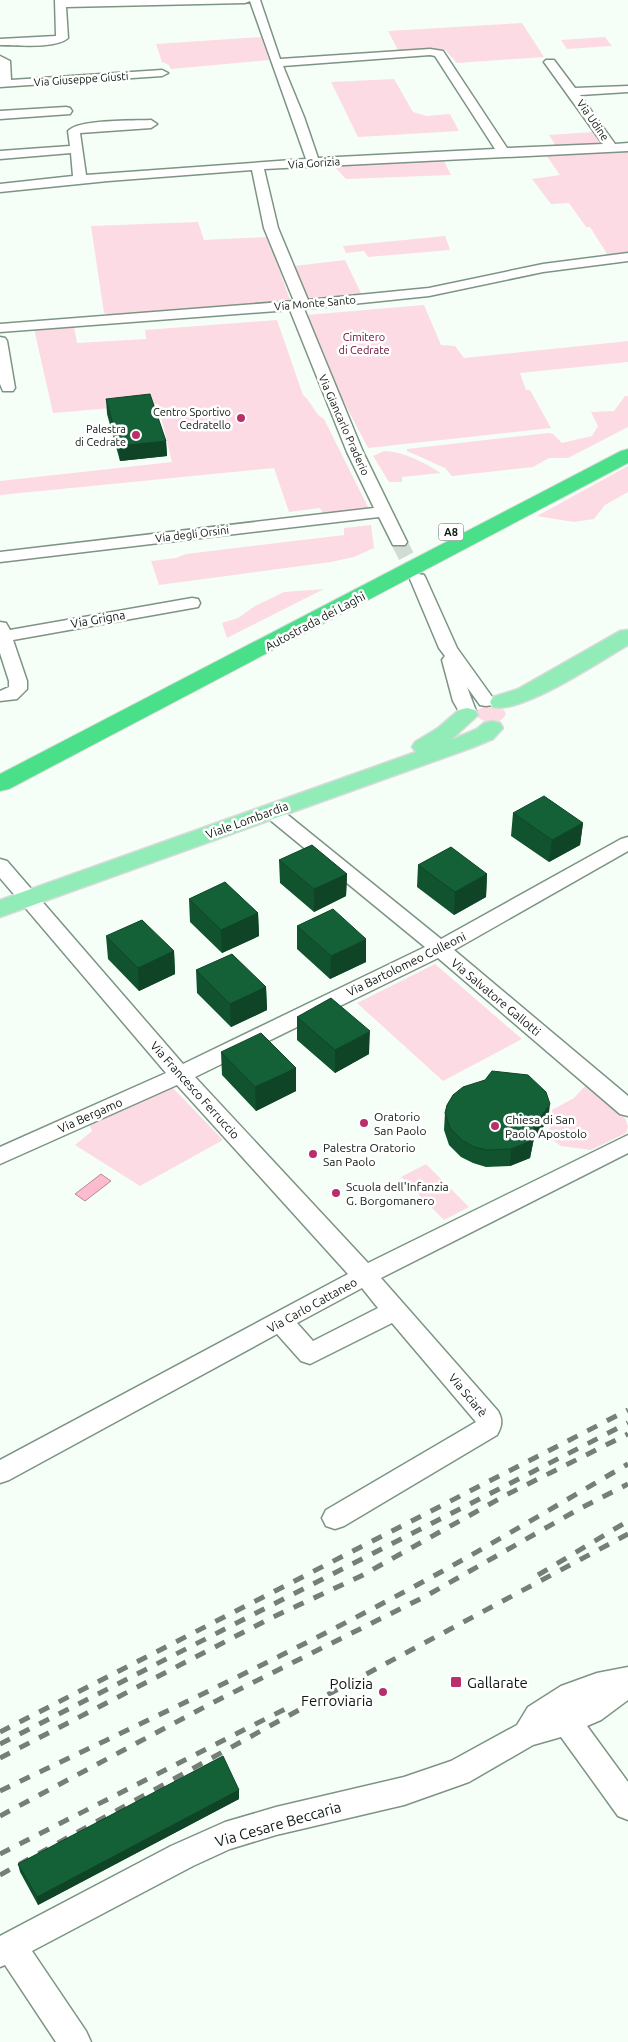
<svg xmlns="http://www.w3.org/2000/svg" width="628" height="2042" viewBox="0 0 628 2042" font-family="Ubuntu,sans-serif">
	<rect width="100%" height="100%" fill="#f5fff7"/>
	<path fill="#fddbe5" d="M522 23 544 57 457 63 444 49 398 50 388 31Z
		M261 37 269 60 171 69 169 65 162 62 156 44Z
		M605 37 612 46 567 49 561 40Z
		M394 79 413 112 427 116 450 114 459 131 358 137 331 82Z
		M593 132 603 144 556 146 549 135Z
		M628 151V255L609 257 590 227H586L569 203 551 204 532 179 560 175 546 155Z
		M442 157 451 175 346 179 332 164Z
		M198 222 204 240 268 237 290 300 287 303 112 316 104 313 91 226Z
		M445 236 450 250 368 257 364 251 346 253 343 246Z
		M345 260 362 295 313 300 305 298 294 266Z
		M424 305 441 345 455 346 464 358 628 341V362L520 373 526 390H530L551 428 368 448 332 379 306 315Z
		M277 320 303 395C312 402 314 414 324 419L368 507 365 509 323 513 320 508 289 512 274 468 0 495V481L172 462 158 404 53 413 34 329 74 327 77 343 146 339 145 330Z
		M625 396H628V427L568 458H549L533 467 452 476 445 468 407 451V449L548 433 553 434 562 443 592 436 598 426 591 412 614 411Z
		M384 451C405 452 423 462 441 473L402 477V482H389L373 456Z
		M628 466V492L605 505 594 519 574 522 537 516Z
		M371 525 374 548 354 557 331 562 159 585 151 561 176 558 186 554 344 535V528Z
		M324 589 227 638 222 623 238 618 255 606 284 592Z
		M494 705 504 710 506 714C501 726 484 724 477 716L476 711 485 706Z
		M435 964 522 1039 443 1081 357 1003Z
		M586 1085 625 1118 628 1127 626 1133 591 1150 561 1146 546 1135 553 1122 552 1110 574 1098Z
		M172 1087 223 1140 140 1186 75 1145 92 1131 89 1124Z
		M426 1164 469 1207 444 1220 401 1177Z"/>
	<path fill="#fdbbcf" stroke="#b68a96" d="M101 1174 111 1181 85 1201 75 1194Z"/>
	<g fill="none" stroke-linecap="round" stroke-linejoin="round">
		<path stroke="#d2dcd5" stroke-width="16" stroke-dasharray="16 8" stroke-linecap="butt" d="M399 542 418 579"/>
		<g stroke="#7d9483" stroke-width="3">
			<path id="minor" d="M55 0H260L280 59 430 49 443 51 507 148 603 144 544 62 546 60H554L575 88 628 86V92L580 95 615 144 628 143V151L264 169 278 228 308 300 429 288 543 264 628 253V261L543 272 429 296 304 309 363 452 407 542 405 545H393L379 517 0 562V552L374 508 347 452 290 310 0 332V324L294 301 264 228 252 170 108 181 0 192V184L73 176 71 153 0 159V151L70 146 68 131C79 119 134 121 151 120L157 124 151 128 80 133 86 175 306 159 250 1 245 3 66 7 68 38C56 49 16 45 0 45V39L56 36ZM430 55 435 56 495 149 318 158 304 117 283 66Z
				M0 56 10 61 11 80 162 70 168 73 162 76 0 87Z
				M66 107 70 108 72 111 70 114 0 119V111Z
				M0 337 5 338 7 341 15 388 13 391H3L0 384Z
				M418 574 424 575 426 579 457 648 495 701 492 705 486 706 480 705 467 687 476 711 473 715 467 716 461 715 453 701 442 660 445 656 439 648 410 579 412 575Z
				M192 598 198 599 200 603 198 607 13 640 27 681V689L17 699 0 701V691L9 687V681L0 653V622L6 623 10 630Z
				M271 805 278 807 441 939 621 839 628 837V851L454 950 628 1096V1116L620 1114 438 958 195 1077 368 1263 628 1135V1153L381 1278 498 1411C503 1420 502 1426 497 1435L344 1526 335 1529 326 1526 322 1518 326 1510 476 1422 392 1323 310 1364 301 1361 277 1334 9 1480 0 1483V1460L348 1274 177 1085 0 1164V1147L166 1073 0 878V859L7 861 183 1064 425 947 264 815 261 811 264 807ZM362 1288 378 1308 313 1341 297 1323Z
				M628 1667V1700L601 1720 587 1726 628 1782V1820L618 1816 561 1737 533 1745 469 1782 404 1805 276 1835 230 1849 193 1866 32 1951 86 2031 91 2042H56L5 1965 0 1967V1936L171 1846 225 1822 276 1807 404 1777 451 1761 517 1725 528 1707 561 1686 597 1673Z"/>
		</g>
		<g stroke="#d9dad9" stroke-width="3">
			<path id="major" d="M628 630V645C600 661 522 714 493 707L490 702 493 697 518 689 620 631Z
				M467 708 475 710 478 715 451 740 477 729 484 723 492 721 500 723 503 728 493 739 471 748 0 917V900L416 752 412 747 415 742 438 728 459 710Z"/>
		</g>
		<g stroke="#d9dad9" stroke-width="2">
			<path id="highway" d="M628 449V463L9 789 0 791V774L621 451Z"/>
		</g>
		<use href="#minor" fill="#fff" fill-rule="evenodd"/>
		<use href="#major" fill="#92ecb8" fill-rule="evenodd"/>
		<use href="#highway" fill="#49e089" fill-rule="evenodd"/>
		<path stroke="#757f78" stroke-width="5" stroke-dasharray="11 11" stroke-linecap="butt" d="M538 1575 628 1521
			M0 1732 628 1410
			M0 1744 628 1423
			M0 1758 271 1618 361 1576 506 1495 628 1434
			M0 1791C148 1720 297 1651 441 1572 504 1537 566 1500 628 1464
			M0 1816 212 1703 426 1596 579 1509 628 1484
			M0 1854 293 1705
			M0 1875 286 1717 628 1534"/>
	</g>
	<path fill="#12532f" d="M106 399 166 441 167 456 120 461 107 414Z
		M513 813 583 823 580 845 549 862 511 836Z
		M279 860 347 874 346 896 314 912 280 883Z
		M418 865 487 874 486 897 454 915 417 887Z
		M189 899 258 913 259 936 222 953 190 922Z
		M297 926 366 962 330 979 297 949Z
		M106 936 174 951 175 974 139 991 108 959Z
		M196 970 266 987 267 1010 231 1027 197 993Z
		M297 1017 369 1054 335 1073 297 1040Z
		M221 1052 296 1068V1091L256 1111 222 1075Z
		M445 1113 548 1121 534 1138 530 1158 510 1166 486 1167 473 1163 461 1157 449 1145 444 1130Z
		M239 1790V1799L38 1905 20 1872 18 1864Z"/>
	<path fill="#0f4426" d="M166 441 167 456 120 461 119 446Z
		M583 823 580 845 549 862 552 840Z
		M347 874 346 896 314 912V889Z
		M487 874 486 897 454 915 455 892Z
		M258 913 259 936 222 953 221 930Z
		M366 939V962L330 979 331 956Z
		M174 951 175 974 139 991 138 968Z
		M266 987 267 1010 231 1027 230 1004Z
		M370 1031 369 1054 335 1073V1050Z
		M296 1068V1091L256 1111 255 1087Z
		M550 1104 548 1121 534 1138 530 1158 510 1166 511 1149 536 1122Z
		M239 1790V1799L38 1905 37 1897Z"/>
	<path fill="#156137" stroke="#0f4426" d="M150 394 166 441 119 446 106 399Z
		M544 796 583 823 552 840 513 813Z
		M312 845 347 874 314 889 279 860Z
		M451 847 487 874 455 892 418 865Z
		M225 882 258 913 221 930 189 899Z
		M333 909 366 939 331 956 297 926Z
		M142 920 174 951 138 968 106 936Z
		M232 954 266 987 230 1004 196 970Z
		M331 998 370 1031 335 1050 297 1017Z
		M261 1033 296 1068 255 1087 221 1052Z
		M492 1071 528 1075 546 1092 550 1104 536 1122 531 1141 511 1149 487 1150 474 1147 462 1140 450 1128 445 1113 447 1105 453 1095 463 1087 485 1080Z
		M223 1756 239 1790 37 1897 18 1864Z"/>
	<g fill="#b92f6b" stroke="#fff" stroke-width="2">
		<circle cx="241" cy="418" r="5"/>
		<circle cx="136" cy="435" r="5"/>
		<circle cx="364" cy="1123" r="5"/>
		<circle cx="495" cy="1126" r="5"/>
		<circle cx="313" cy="1154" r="5"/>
		<circle cx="336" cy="1193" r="5"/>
		<rect x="450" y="1676" width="12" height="12" rx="2.5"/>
		<circle cx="383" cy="1692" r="5"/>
	</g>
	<g text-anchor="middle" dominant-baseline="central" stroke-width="5" stroke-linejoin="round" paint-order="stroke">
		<g font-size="11" fill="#0f1812" stroke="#fff">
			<text transform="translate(81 79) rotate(-4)">Via Giuseppe Giusti</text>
			<text transform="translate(593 120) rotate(55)">Via Udine</text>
			<text transform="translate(314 163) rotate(-4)">Via Gorizia</text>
			<text transform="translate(315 303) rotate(-5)">Via Monte Santo</text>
			<text transform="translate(344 425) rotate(66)">Via Giancarlo Praderio</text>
			<text transform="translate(192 534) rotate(-7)">Via degli Orsini</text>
		</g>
		<g font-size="11" fill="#690a37" stroke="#fff">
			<text x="364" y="337">Cimitero<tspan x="364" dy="13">di Cedrate</tspan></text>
		</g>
		<g font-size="11" fill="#0f1812" stroke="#fff" text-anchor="end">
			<text x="231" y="412">Centro Sportivo<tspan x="231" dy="13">Cedratello</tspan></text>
			<text x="126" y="429">Palestra<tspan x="126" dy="13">di Cedrate</tspan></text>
		</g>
		<rect fill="#fff" stroke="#575d59" stroke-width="1" x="438.5" y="523.5" width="25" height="17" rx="4"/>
		<g font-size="11" font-weight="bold" fill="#0f1812">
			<text x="451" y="532">A8</text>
		</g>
		<g font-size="12" fill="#0f1812" stroke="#fff">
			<text transform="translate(98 619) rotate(-10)">Via Grigna</text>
			<text transform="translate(315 621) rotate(-28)">Autostrada dei Laghi</text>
			<text transform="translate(247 820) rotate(-20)">Viale Lombardia</text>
			<text transform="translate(406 964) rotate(-26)">Via Bartolomeo Colleoni</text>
			<text transform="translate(496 997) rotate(40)">Via Salvatore Gallotti</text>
			<text transform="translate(195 1090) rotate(48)">Via Francesco Ferruccio</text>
			<text transform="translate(90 1115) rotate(-24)">Via Bergamo</text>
			<text transform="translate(312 1305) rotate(-29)">Via Carlo Cattaneo</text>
			<text transform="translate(468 1395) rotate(50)">Via Sciarè</text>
		</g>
		<g font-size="12" fill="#0f1812" stroke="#fff" text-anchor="start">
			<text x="374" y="1116">Oratorio<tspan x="374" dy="14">San Paolo</tspan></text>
			<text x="505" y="1119">Chiesa di San<tspan x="505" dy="14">Paolo Apostolo</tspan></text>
			<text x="323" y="1147">Palestra Oratorio<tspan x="323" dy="14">San Paolo</tspan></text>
			<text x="346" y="1186">Scuola dell'Infanzia<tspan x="346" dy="14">G. Borgomanero</tspan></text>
		</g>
		<g font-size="15" fill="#0f1812" stroke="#fff" text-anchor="start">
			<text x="467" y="1682">Gallarate</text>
			<text x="373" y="1683" text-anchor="end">Polizia<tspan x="373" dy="17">Ferroviaria</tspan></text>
		</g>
		<g font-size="15" fill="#0f1812" stroke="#fff">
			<text transform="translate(278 1824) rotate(-16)">Via Cesare Beccaria</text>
		</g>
	</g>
</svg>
